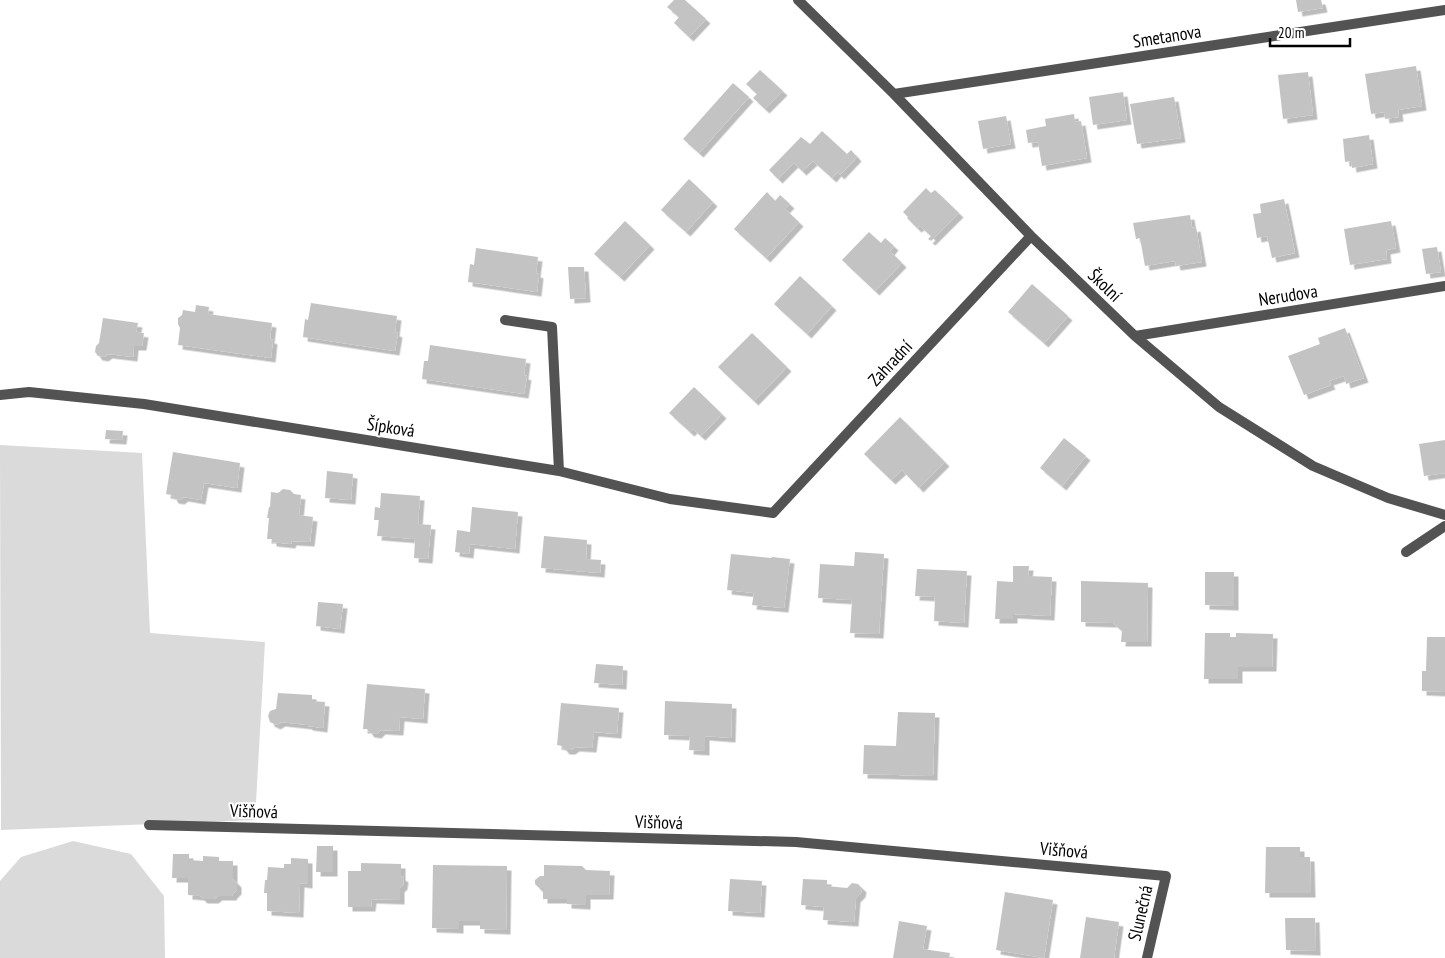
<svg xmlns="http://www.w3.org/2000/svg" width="1445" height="958" viewBox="0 0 1445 958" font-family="'PT Sans Narrow',sans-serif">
	<defs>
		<filter id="shadow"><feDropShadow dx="4.5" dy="4.5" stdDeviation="0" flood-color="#0004"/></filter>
	</defs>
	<rect width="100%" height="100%" fill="#fff"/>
	<path fill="#dadada" d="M0 445 142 453 150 633 265 642 255 820 1 830Z
		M73 841 131 854 164 896 165 958H0V881L21 857Z"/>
	<path fill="#c3c3c3" filter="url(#shadow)" d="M674 0H685L706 19 689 37 674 23 679 17 667 7Z
		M1296 0H1321L1323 8 1298 12Z
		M1416 66 1422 106 1398 110 1399 117 1385 119 1384 112 1371 114 1365 74Z
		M760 70 783 91 765 109 753 98 757 94 746 84Z
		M1308 72 1313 115 1283 119 1278 75Z
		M733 83 749 97 699 153 683 139Z
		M1123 92 1127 120 1093 125 1089 97Z
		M1174 97 1181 138 1137 144 1130 104Z
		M1074 114 1075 122 1081 121 1087 158 1042 166 1038 142 1028 143 1026 130 1046 126 1045 119Z
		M1006 116 1011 144 983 149 978 121Z
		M822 131 847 154 851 150 857 157 840 175 837 172 832 178 813 161 802 171 794 163 778 179 769 170 801 137 810 144Z
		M1369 135 1373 164 1352 168 1351 161 1345 162 1343 139Z
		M689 179 713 202 686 232 661 210Z
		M926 188 931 193 935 190 959 213 931 241 928 239 931 236 920 226 917 228 907 218 908 217 903 212Z
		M767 192 775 201 780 195 790 204 785 209 799 222 766 258 734 229Z
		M1284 199 1295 253 1272 258 1267 236 1257 238 1253 214 1261 213 1260 204Z
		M1190 215 1192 228 1196 227 1202 262 1176 266 1175 261 1145 266 1140 238 1136 239 1133 223Z
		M625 221 650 245 620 277 594 254Z
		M1391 221 1396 248 1386 250 1387 259 1350 265 1344 229Z
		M869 232 881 243 885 238 894 246 890 251 902 263 875 291 842 260Z
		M1437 247 1441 272 1426 274 1422 249Z
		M476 248 538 257 536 273 539 274 537 292 468 282 470 264 474 265Z
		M568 267H584L586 298 570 299Z
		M800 276 832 306 807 334 774 304Z
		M1032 284 1068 316 1044 343 1008 312Z
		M311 303 397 316 395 332 398 333 395 351 303 337 305 319 308 320Z
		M196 305 209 307 208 314 272 323 270 339 273 340 271 358 178 345 180 328 178 324V318L182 315 183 310 195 312Z
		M103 318 138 323 136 332 144 333 142 346H134L133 357 108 354 104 357 98 356 95 352 96 346 99 343Z
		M1345 328 1364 378 1346 384 1344 376 1329 381 1331 385 1304 395 1288 356 1320 344 1318 338Z
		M752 333 787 367 754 401 718 367Z
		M430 345 526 359 524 375 527 376 524 394 422 379 424 361H428Z
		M694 387 722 414 701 436 693 429 690 432 669 413Z
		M900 417 945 462 919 488 902 470 891 480 864 454Z
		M106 430 123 431 122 440 105 439Z
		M1064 438 1086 456 1062 486 1040 468Z
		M1445 440V473L1424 476 1419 444Z
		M173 452 240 463 237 488 204 483 201 500 184 497 180 500 174 499 172 495 166 494Z
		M327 471 353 474 351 500 325 498Z
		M283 489 290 490 294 494 301 495 299 515 313 517 310 542 292 541 291 544 272 542V539H267L269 518H267L269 507H270L271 492 278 493Z
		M381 493 420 496 418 524 431 525 428 559 414 558 415 539 377 536 379 520H374L375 507 380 508Z
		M472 507 518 512 515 549 470 544 469 554 455 552 457 530 470 532Z
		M544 536 587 540 586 559 601 560 600 573 541 568Z
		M855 552 884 554 879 634 850 633 852 600 818 598 820 564 854 566Z
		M731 554 771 558 772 557 790 559 784 608 752 605 754 593 727 590Z
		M1013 566H1029L1028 576 1052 577 1050 616 1013 614V619H995L997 581 1013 582Z
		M917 569 967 571 964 623 934 621 935 597 915 596Z
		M1205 572H1234V606L1205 605Z
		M1081 581 1148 583 1147 642H1121L1122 631 1113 623 1081 622Z
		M318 602 343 604 340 629 316 626Z
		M1205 633H1230V637H1236V633L1273 634 1272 667H1238V679H1204Z
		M1427 637H1445V692L1422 691V671H1426Z
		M596 664 623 666 622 685 594 683Z
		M367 684 425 689 423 719 400 717 399 731 381 730 377 734 370 733 367 729H363Z
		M278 693 312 695V701L325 702 323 728 308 726V725L281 722 276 725 270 722 268 716 270 711 276 709Z
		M665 701 732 704 731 738 705 736V751L689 750 690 736 664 735Z
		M561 703 619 708 617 734 594 732 592 748 575 747 571 750H565L562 746 557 745Z
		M898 712 935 713 933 776 863 774 864 745 896 746Z
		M317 846H333V872H316Z
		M1266 847H1300V857H1310L1311 893H1265Z
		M173 854H189V860L203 861V856L219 857V861H233V879L237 883V890L233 894 232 896H218L214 899H203L200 896 188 895V878H172Z
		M291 858 308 859V884L300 883 299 913 267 911V893H264L265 880H267L268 867 284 868V864H291Z
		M361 863 401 864V876L404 878 403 885 400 888V900L372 899 371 907H348V871H361Z
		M433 865 507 866 506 930 480 929V921H459V929L432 928Z
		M544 865 582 866 586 870 610 871 609 895H586V905L567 904V899H543V888H539L535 884V880L540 876H544Z
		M730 879 762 881 760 913 728 911Z
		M803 879 827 880V886L847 888 852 883 858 884 862 888 861 893 856 898 854 922 823 920 824 907 801 905Z
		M1005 892 1053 900 1044 958 996 950Z
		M1086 917 1119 922 1114 958H1080Z
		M1285 918H1315L1316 951 1286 950Z
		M899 921 927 926 923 949 950 953 949 958H893Z"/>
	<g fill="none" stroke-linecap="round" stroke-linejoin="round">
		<path stroke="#535353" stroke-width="10" d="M798 0 894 94 1031 236 1135 336 1219 407 1313 466 1388 498 1445 515
			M894 94 1445 10
			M505 320 552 327 559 471
			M1135 336 1445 286
			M0 395 29 392 144 404 559 471 670 499 773 513 1031 236
			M1406 552 1445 526
			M149 825 796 842 1166 876 1147 958"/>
	</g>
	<g text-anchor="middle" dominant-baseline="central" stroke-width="4" stroke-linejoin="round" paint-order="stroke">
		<g font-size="18" fill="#000" stroke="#fff">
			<text transform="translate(1167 36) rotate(-9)">Smetanova</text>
			<text transform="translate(1105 285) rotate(44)">Školní</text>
			<text transform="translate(1288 295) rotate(-9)">Nerudova</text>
			<text transform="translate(890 363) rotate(-47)">Zahradní</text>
			<text transform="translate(391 427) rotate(9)">Šípková</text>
			<text transform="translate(254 811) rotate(2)">Višňová</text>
			<text transform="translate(659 822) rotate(2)">Višňová</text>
			<text transform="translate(1064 850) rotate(5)">Višňová</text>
			<text transform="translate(1140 913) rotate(-77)">Slunečná</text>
		</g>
	</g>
	<path d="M1270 38v8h80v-8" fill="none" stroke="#000000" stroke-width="2.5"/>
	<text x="1278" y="38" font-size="15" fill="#000000" stroke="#ffffff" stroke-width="4" paint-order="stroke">20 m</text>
</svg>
